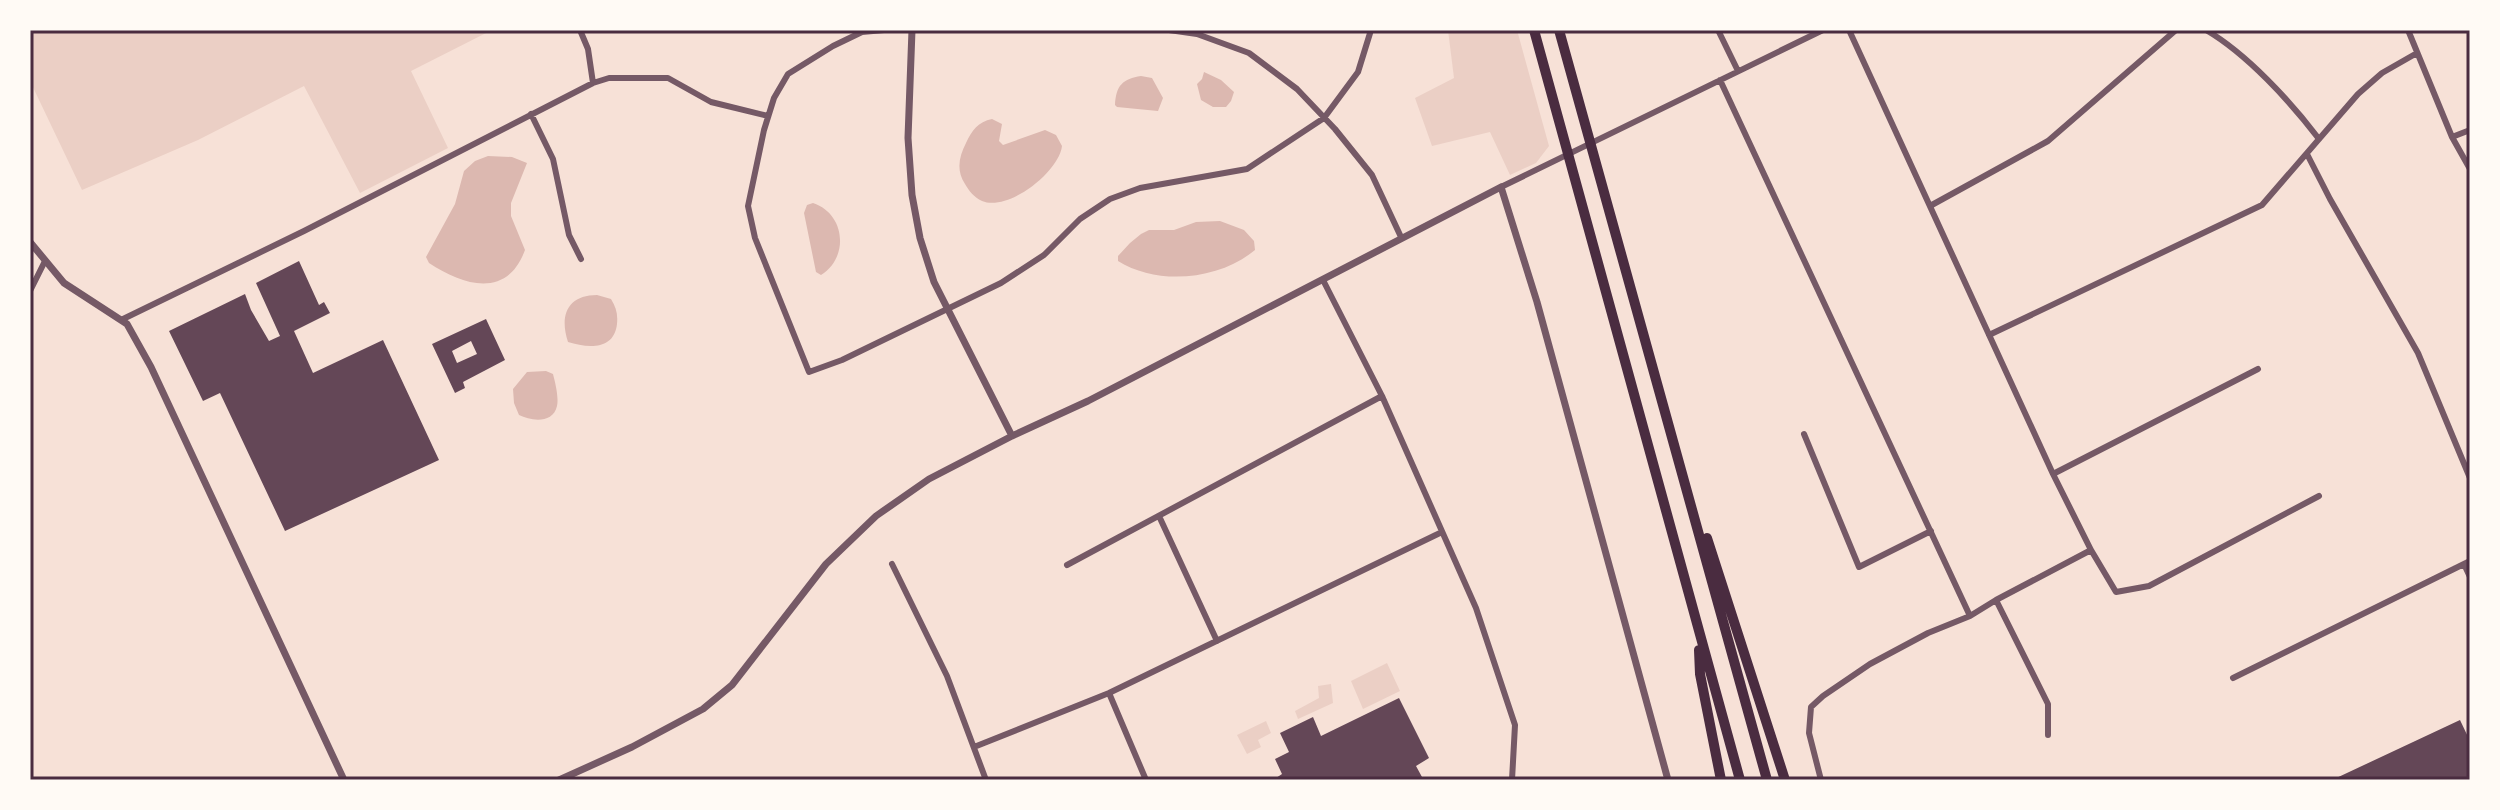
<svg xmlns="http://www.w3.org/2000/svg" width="2500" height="810" viewBox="0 0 2500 810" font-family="'Space Grotesk',sans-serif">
	<rect width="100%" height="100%" fill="#f7e1d7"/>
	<path fill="#ebcfc5" d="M30 30H492L411 71 448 148 360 193 304 86 198 140 82 190 30 81Z
		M1448 30H1517L1549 146 1536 163 1510 175 1490 132 1432 146 1415 98 1454 78Z
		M1387 663 1400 691 1363 709 1351 681Z
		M1331 684 1333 703 1298 719 1295 711 1319 698 1318 686Z
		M1266 721 1271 733 1258 740 1261 747 1247 754 1237 735Z"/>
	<path fill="#dcb8b0" d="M1204 72 1221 80 1234 92 1231 101 1226 107H1213L1201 100 1197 84 1202 79Z
		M1141 76 1152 78 1163 98 1158 111 1117 107 1115 105C1116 85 1123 79 1141 76Z
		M992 119 1002 124 999 141 1003 145 1045 130 1056 135 1062 146C1059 172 1008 212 982 201 974 197 969 191 965 184 956 170 959 157 966 143 972 130 978 122 992 119Z
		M488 156 512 157 527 163 511 203V216L525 250C507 299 464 286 429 263L426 257 455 204 464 171 475 161Z
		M813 203C846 214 849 258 821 275L816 272 804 213 807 205Z
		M1220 221 1244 230 1254 241 1255 250C1219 280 1158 286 1118 261V256L1130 243 1141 234 1149 230H1174L1196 222Z
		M597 295 611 299C616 307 618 314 617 324 614 351 587 348 568 342 559 315 568 295 597 295Z
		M546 371 553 374C555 382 559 397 557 406 553 424 531 421 519 415L514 403 513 389 527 372Z"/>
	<path fill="#644757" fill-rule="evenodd" d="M299 261 319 305 324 302 330 313 294 331 313 373 383 340 439 460 285 531 220 393 203 401 169 331 245 294 251 310 269 341 280 336 256 283Z
		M486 319 505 360 463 382 465 388 455 393 432 344ZM471 341 477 354 457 363 452 351Z
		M1399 698 1429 758 1416 766 1422 777 1414 780H1273L1282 774 1275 759 1289 752 1280 733 1313 717 1321 736Z
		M2460 720 2470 741V780H2332Z"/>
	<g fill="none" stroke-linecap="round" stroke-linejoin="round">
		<path stroke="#755966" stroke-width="6" d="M580 30 588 49 593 83
			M884 30 862 32 833 46 788 74 774 98 764 130 748 206 755 238 809 372 842 360 1001 283 1044 255 1080 219 1110 199 1140 188 1247 169 1324 118 1358 72 1371 30
			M1169 30 1197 34 1249 53 1297 89 1335 129 1372 175 1401 237
			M1718 30 1738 71
			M1849 30 2053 474 2091 550 2116 592 2149 586 2319 496
			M2206 30C2247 54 2290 101 2319 139
			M2408 30 2452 137 2470 169
			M1720 80 1970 616
			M531 114 553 159 569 235 581 259
			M2452 137 2470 130
			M2307 154 2330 199 2418 353 2470 478
			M1501 187 1823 30
			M1930 206 2048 141 2176 30
			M1323 280 1382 396 1476 608 1515 725 1512 780
			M30 291 45 261
			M121 320 304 231 593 83 609 78H668L711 102 768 116
			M1989 335 2262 205 2358 94 2382 73 2417 53
			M1804 434 1859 567 1931 531
			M2053 474 2258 369
			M1159 516 1217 641
			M892 564 947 676 986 780
			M2464 564 2470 577
			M1067 565 1382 396
			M1996 600 2048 704V735
			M2233 678 2470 561
			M1109 693 1146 780
			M974 747 1109 693 1442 532
			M1821 780 1809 733 1811 707 1823 696 1870 664 1928 633 1970 616 1996 600 2091 550"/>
		<path stroke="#755966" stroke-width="7" d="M912 30 908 138 912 195 920 238 934 282 1012 436
			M30 242 64 283 127 324 151 367 344 780
			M559 780 632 747 703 709 732 685 826 564 876 516 929 479 1012 436 1088 401 1501 187 1537 302 1668 780"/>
		<path stroke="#4a2c40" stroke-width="10" d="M1534 30 1740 780
			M1559 30 1767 780
			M1707 538 1785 780
			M1699 650 1700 674 1721 780"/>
	</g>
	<rect width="2500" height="810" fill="none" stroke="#fffaf5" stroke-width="64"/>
	<rect x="32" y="32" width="2436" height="746" fill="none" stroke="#4a2c40" stroke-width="3"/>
</svg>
